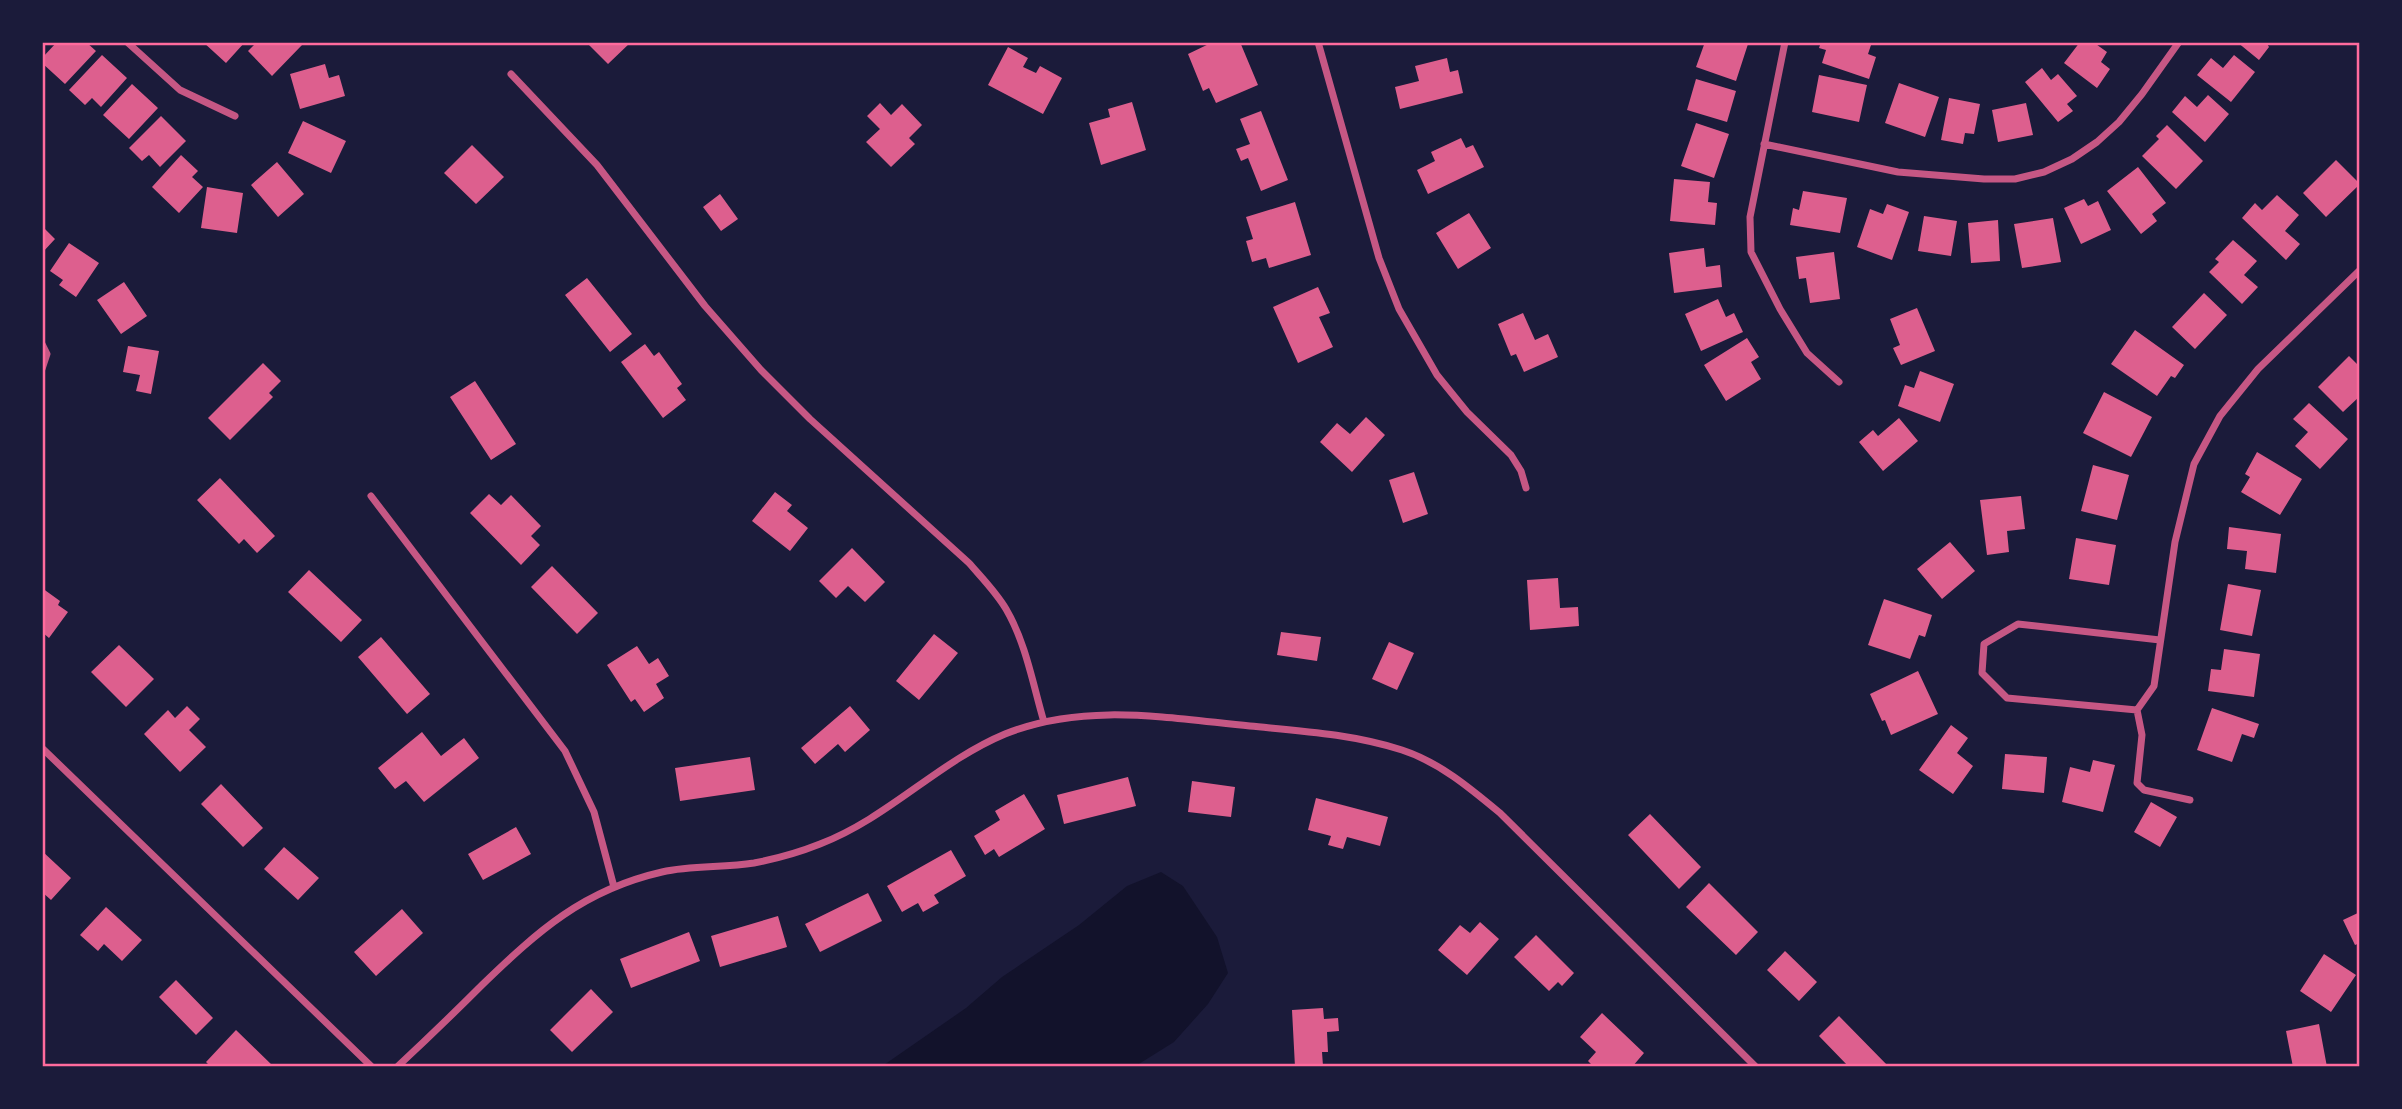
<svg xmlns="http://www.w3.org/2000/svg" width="2402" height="1109" viewBox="0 0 2402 1109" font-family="'PT Sans Narrow',sans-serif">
	<rect width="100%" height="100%" fill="#1b1b3a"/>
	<path fill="#12122b" d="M1161 872 1183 886 1217 937 1228 973 1208 1004 1174 1042 1134 1067H881L966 1008 1002 977 1079 925 1127 886Z"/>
	<path fill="#dd5f8e" d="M57 42H86L96 51 65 84 42 63V58Z
		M203 42H245L226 63Z
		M257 42H299L302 45 272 76 248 51Z
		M586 42H631L608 64Z
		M1213 42H1240L1258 85 1216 103 1209 88 1203 91 1188 54Z
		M1705 42 1748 44 1736 81 1696 67Z
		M1821 42H1872L1868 54 1876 57 1869 79 1822 63 1826 50 1819 48Z
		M2080 42H2093L2107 52 2101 62 2110 69 2097 88 2064 63Z
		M2237 42H2266L2269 47 2259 60Z
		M1008 47 1028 58 1023 67 1036 73 1040 66 1062 78 1043 114 988 85Z
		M102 55 127 78 101 107 92 98 85 105 69 90Z
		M2234 55 2255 72 2231 102 2197 75 2211 58 2223 68Z
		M1447 58 1450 72 1458 70 1463 93 1400 109 1395 87 1419 81 1415 66Z
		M325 64 329 78 339 75 345 96 300 109 290 74Z
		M2042 68 2051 80 2058 74 2077 96 2067 104 2073 111 2058 122 2025 82Z
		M1819 75 1867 85 1859 122 1812 112Z
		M1696 79 1736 91 1727 122 1687 110Z
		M1899 83 1939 97 1925 137 1885 123Z
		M132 84 158 108 129 139 103 115Z
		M2208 95 2229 114 2205 142 2172 112 2185 96 2197 107Z
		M1949 98 1980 104 1974 134 1965 133 1963 144 1941 140Z
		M1132 102 1146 150 1101 165 1089 123 1110 117 1108 109Z
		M880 103 891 115 902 104 922 125 909 138 915 144 891 167 866 142 880 129 867 116Z
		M2026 103 2033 135 1998 142 1992 110Z
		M1261 111 1288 180 1261 191 1248 158 1241 161 1236 149 1250 144 1240 119Z
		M161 116 186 141 160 167 149 155 142 161 129 148Z
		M303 121 346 141 331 173 288 153Z
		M1696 123 1729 134 1714 178 1681 166Z
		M2167 125 2203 161 2176 189 2142 156 2159 139 2156 136Z
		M1461 138 1466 148 1473 145 1484 167 1428 194 1417 170 1435 161 1431 152Z
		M472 145 504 177 476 204 444 173Z
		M181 155 198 171 192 177 203 187 179 213 152 187Z
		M2336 160 2360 184 2326 217 2303 193Z
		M277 162 304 194 278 217 251 185Z
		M2138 167 2166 203 2152 214 2157 221 2141 234 2107 191Z
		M1674 179 1710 182 1708 202 1717 203 1715 225 1670 221Z
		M207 187 243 193 237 233 201 228Z
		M1803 191 1847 198 1840 233 1790 225 1793 208 1799 210Z
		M720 194 738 219 721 231 703 207Z
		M2277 195 2299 215 2285 231 2300 244 2286 260 2242 218 2255 203 2262 210Z
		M2084 199 2088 206 2098 201 2111 230 2081 244 2064 208Z
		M1295 202 1311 255 1269 268 1266 258 1252 262 1246 241 1253 239 1246 217Z
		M1887 204 1909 212 1892 260 1857 247 1870 209 1883 214Z
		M1469 213 1491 248 1458 269 1436 233Z
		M1924 216 1957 221 1951 256 1918 251Z
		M2053 218 2061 262 2022 268 2014 224Z
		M1998 220 2000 261 1971 263 1968 223Z
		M42 226 55 239 42 253Z
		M2233 240 2257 261 2244 275 2258 287 2242 304 2209 272 2219 262 2215 259Z
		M69 243 99 263 76 297 59 285 63 280 50 271Z
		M1704 248 1706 267 1720 265 1722 287 1674 293 1669 253Z
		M1834 252 1840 299 1810 303 1806 278 1799 279 1796 257Z
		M587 278 632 334 610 352 565 295Z
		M124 282 147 316 121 334 97 300Z
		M1318 287 1330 313 1319 317 1333 347 1298 363 1273 307Z
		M2204 293 2227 315 2195 349 2172 327Z
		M1718 299 1726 317 1734 313 1743 332 1701 351 1685 314Z
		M1917 308 1935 351 1901 365 1893 348 1900 345 1890 319Z
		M1523 313 1535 340 1548 334 1558 357 1524 372 1516 354 1511 356 1498 324Z
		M2135 330 2184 365 2175 378 2171 376 2157 396 2111 364Z
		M1747 338 1759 357 1751 362 1761 379 1726 401 1704 365Z
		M645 344 654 356 659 352 682 384 677 388 686 400 663 418 621 362Z
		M128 346 159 351 151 394 136 391 140 375 123 372Z
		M2349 356 2360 367V396L2343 412 2318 387Z
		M263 363 281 381 269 393 273 397 230 440 208 418Z
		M1920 371 1954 384 1940 422 1898 406 1905 385 1914 388Z
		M475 381 516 444 491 460 450 397Z
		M2104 392 2152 417 2131 457 2083 433Z
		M2309 403 2348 439 2320 469 2295 446 2308 432 2293 419Z
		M1366 417 1385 435 1352 472 1320 442 1337 423 1350 434Z
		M1899 418 1918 441 1883 471 1859 442 1873 430 1878 436Z
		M2257 452 2302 479 2280 515 2241 492 2250 477 2245 474Z
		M2093 465 2129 475 2117 520 2081 511Z
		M1414 472 1428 514 1403 523 1389 480Z
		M220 478 275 536 257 553 244 539 239 544 197 500Z
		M775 492 792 505 787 511 808 528 790 551 752 521Z
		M489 494 501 505 511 495 541 526 531 536 540 545 521 565 470 513Z
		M2021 496 2025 529 2007 531 2009 552 1987 555 1980 500Z
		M2229 527 2281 534 2276 573 2245 569 2247 551 2227 549Z
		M2076 538 2116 545 2109 585 2069 579Z
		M1950 542 1975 571 1942 599 1917 569Z
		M852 548 885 582 865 602 848 586 836 598 819 581Z
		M552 566 598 613 577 634 531 587Z
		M309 570 362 620 341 642 288 592Z
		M1558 578 1560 608 1578 607 1579 626 1530 630 1527 580Z
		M2228 584 2261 590 2252 636 2220 630Z
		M42 588 60 601 58 605 68 612 49 638 42 632Z
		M1884 599 1932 615 1925 637 1919 635 1910 659 1868 645Z
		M1281 632 1321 637 1317 661 1277 655Z
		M934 634 958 653 919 700 896 681Z
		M381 637 430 694 407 714 358 657Z
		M1389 642 1414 653 1397 690 1372 679Z
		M119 645 154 679 126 707 91 672Z
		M637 646 649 664 658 658 669 676 656 684 664 698 644 712 635 699 631 702 607 665Z
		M2224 649 2260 654 2254 697 2208 691 2211 669 2221 670Z
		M1918 671 1938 714 1891 735 1885 720 1882 721 1870 694Z
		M187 706 200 719 189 730 206 747 180 772 144 734 168 710 175 718Z
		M850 706 870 730 845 752 838 744 815 764 801 748Z
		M2212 708 2259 724 2254 738 2242 734 2232 762 2197 750Z
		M1951 725 1968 738 1957 753 1973 766 1953 794 1919 770Z
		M422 732 441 756 464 738 479 758 424 802 406 781 395 789 378 768Z
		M2005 754 2047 757 2044 793 2002 789Z
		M750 757 755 790 680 801 675 768Z
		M2093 760 2115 765 2103 812 2062 802 2070 767 2090 772Z
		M1128 777 1136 806 1064 824 1057 795Z
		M1192 781 1235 787 1231 817 1188 812Z
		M221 784 263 828 243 847 201 804Z
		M1024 794 1045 829 999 857 994 849 985 855 974 836 1000 820 995 811Z
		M1316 798 1388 817 1380 846 1347 837 1343 849 1328 845 1331 836 1308 830Z
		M2151 802 2177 817 2160 847 2134 832Z
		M1650 814 1701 867 1679 889 1628 835Z
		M516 827 531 854 483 880 468 854Z
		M284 847 319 878 298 900 264 869Z
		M951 850 966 876 934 895 939 903 923 912 918 903 902 912 887 886Z
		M42 851 71 878 51 900 42 892Z
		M1709 883 1758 932 1736 955 1686 907Z
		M868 893 882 921 820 952 805 924Z
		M106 907 142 940 122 961 104 944 98 951 80 935Z
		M402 909 423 933 376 976 354 952Z
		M2360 912V943L2355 945 2343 920Z
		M778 916 787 947 720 967 711 936Z
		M1480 922 1499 939 1467 975 1438 950 1460 925 1470 933Z
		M689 932 700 961 631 988 620 959Z
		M1536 935 1574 973 1562 986 1558 982 1549 991 1514 957Z
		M1785 951 1817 982 1799 1001 1767 970Z
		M2324 954 2356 975 2331 1012 2300 991Z
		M176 980 213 1018 196 1035 159 997Z
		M591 989 613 1012 572 1052 550 1030Z
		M1323 1008 1324 1019 1338 1018 1339 1031 1327 1032 1328 1052H1322L1323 1066 1295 1067 1292 1010Z
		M1602 1013 1644 1053 1632 1067H1594L1588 1061 1596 1052 1580 1037Z
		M1839 1016 1889 1067H1849L1819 1036Z
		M2319 1024 2327 1067H2293L2286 1031Z
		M236 1030 274 1067H211L206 1062Z"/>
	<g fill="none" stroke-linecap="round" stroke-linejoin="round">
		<path stroke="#c65784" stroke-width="7" d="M127 42 180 90 235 116
			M1318 42 1379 258 1399 309 1437 375 1467 412 1511 455 1521 471 1526 488
			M1785 42 1750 217 1751 252 1780 309 1807 353 1839 382
			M511 74 597 165 705 306 761 370 810 419 969 563C982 578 996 592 1006 609 1026 643 1033 685 1044 722
			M1764 144 1898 172 1984 179H2015L2044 172 2072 159 2097 142 2119 122 2142 94 2179 42
			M42 344 47 354 42 369
			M371 496 565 751 594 812 614 887
			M2137 710 2007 698 1982 673 1984 644 2018 624 2160 640
			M42 748 372 1067
			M2190 800 2144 790 2137 783 2142 735 2137 710 2154 686 2175 542 2194 464 2220 416 2258 369 2360 270
			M397 1067C426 1040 454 1013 482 985 538 931 583 890 662 872 692 865 724 868 754 863 775 859 800 852 820 844 888 818 938 762 1005 734 1084 702 1168 718 1250 726 1301 731 1352 734 1402 750 1439 762 1470 788 1500 813L1756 1067"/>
	</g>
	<rect width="2402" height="1109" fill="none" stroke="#1b1b3a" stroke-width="88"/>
	<rect x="44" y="44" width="2314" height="1021" fill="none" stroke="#ff6b9d" stroke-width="2.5"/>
</svg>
